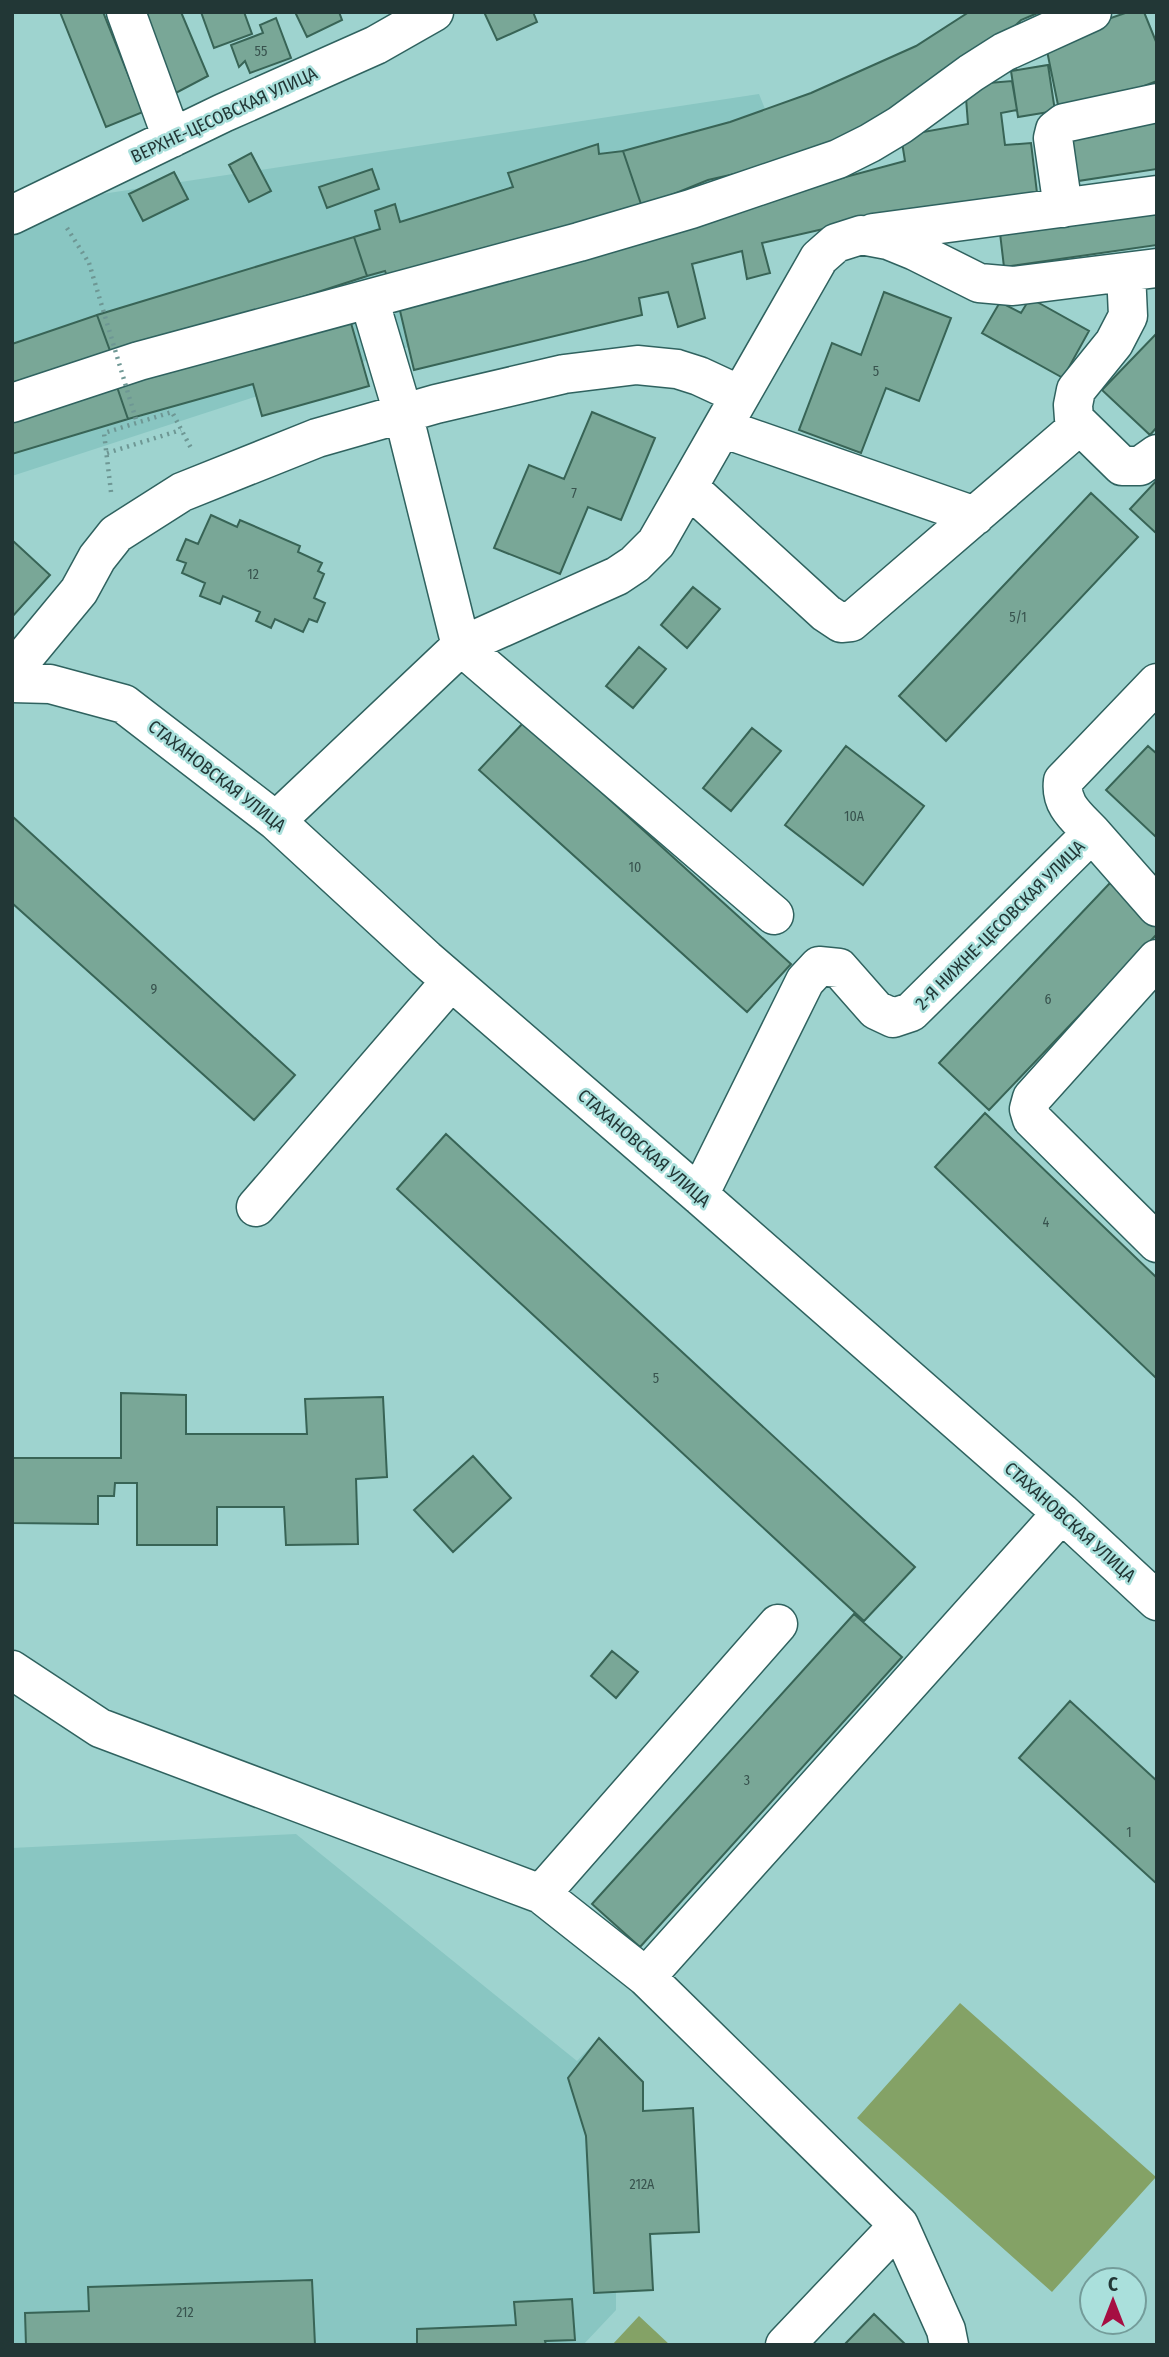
<svg xmlns="http://www.w3.org/2000/svg" width="1169" height="2357" viewBox="0 0 1169 2357" font-family="'Fira Sans Condensed',sans-serif">
	<rect width="100%" height="100%" fill="#9ed3cf"/>
	<path fill="#89c6c2" d="M759 94 808 217 12 476V233L89 196Z
		M296 1834 577 2061 599 2038 568 2078 586 2136 594 2292H616V2310L583 2345H12V1848Z"/>
	<path fill="#84a266" d="M960 2003 1156 2177 1052 2292 857 2118Z
		M639 2316 670 2345H612Z"/>
	<path fill="#79a797" stroke="#386456" stroke-width="2" d="M60 12H103L143 112 106 127Z
		M139 12H181L208 76 170 96Z
		M201 12H244L252 34 214 48Z
		M295 12H339L342 20 307 37Z
		M484 12H533L537 22 497 40Z
		M969 12H1040L1021 20 1013 28 941 71 904 103 839 140 739 173 708 180 642 207 623 151 730 122 811 93 916 46Z
		M1128 12H1144L1157 44V81L1121 95 1058 105 1045 41Z
		M276 18 291 58 250 73 245 61 239 67 231 45 263 33 260 25Z
		M1048 65 1055 111 1018 117 1011 71Z
		M1012 81 1017 110 1001 113 1005 145 1031 143 1037 193 911 209 762 243 770 273 747 279 742 251 692 264 705 318 678 327 668 292 639 298 642 315 414 370 397 298 905 161 901 136 968 124 965 85Z
		M1157 120V169L1078 181 1071 132Z
		M598 144 599 154 623 151 642 207 387 276 385 271 367 276 354 237 380 229 375 211 395 204 400 222 513 187 508 173Z
		M251 153 271 191 249 202 229 165Z
		M372 169 379 189 327 208 319 187Z
		M174 172 188 199 143 221 129 194Z
		M1157 212V245L1004 267 1000 233Z
		M354 237 367 276 113 359 97 315Z
		M884 292 951 318 919 401 886 388 861 453 799 430 832 343 861 355Z
		M1030 298 1089 331 1063 378 982 333 1000 302 1021 313Z
		M97 315 113 359 12 395V344Z
		M349 316 369 386 262 416 253 384 128 419 116 384Z
		M1157 333V427L1150 435 1102 390Z
		M116 384 128 419 12 454V417Z
		M592 412 655 438 621 520 588 507 560 574 494 548 529 465 564 479Z
		M1157 480V534L1130 509Z
		M1091 493 1138 537 946 741 899 696Z
		M211 515 237 527 240 520 300 546 298 552 322 563 318 571 324 574 314 598 325 603 317 622 309 619 303 632 275 619 271 628 256 621 260 612 223 596 220 604 200 596 205 583 182 573 186 563 177 560 186 539 198 544Z
		M12 540 50 575 12 617Z
		M693 587 720 609 687 648 661 625Z
		M639 647 666 669 633 708 606 686Z
		M524 722 791 964 747 1012 479 770Z
		M752 728 781 751 731 811 703 788Z
		M846 746 924 806 863 885 785 825Z
		M1148 746 1157 754V838L1106 790Z
		M12 816 295 1075 254 1120 12 903Z
		M1110 883 1157 927V934L989 1110 939 1063Z
		M985 1113 1157 1278V1379L935 1167Z
		M446 1134 915 1567 864 1621 397 1189Z
		M121 1393 186 1395V1434H307L305 1399 383 1397 387 1477 356 1479 358 1544 286 1545 284 1507H217V1545H137V1483H115L114 1496H98V1524L12 1523V1458H121Z
		M473 1456 511 1498 453 1552 414 1510Z
		M854 1614 902 1657 640 1947 592 1904Z
		M612 1651 638 1672 616 1698 591 1676Z
		M1070 1701 1157 1781V1884L1019 1758Z
		M599 2038 643 2082V2111L693 2108 699 2232 650 2234 653 2290 594 2293 586 2136 568 2078Z
		M312 2280 315 2345H26L25 2313 89 2311 88 2287Z
		M572 2299 575 2340 545 2341 546 2345H417V2329L516 2325 514 2302Z
		M874 2314 906 2345H844Z"/>
	<g fill="none" stroke-linecap="round" stroke-linejoin="round">
		<g stroke="#2f625f" stroke-width="41">
			<path id="minor" d="M126 12 172 138
				M1063 208 1053 138 1055 130 1064 123 1157 103
				M12 215 223 113 376 45 434 12
				M873 233 1157 195
				M1126 272 1128 316 1114 343 1076 390 1073 405 1074 419 1122 466H1140L1157 454
				M369 299 403 413 461 646 617 576 635 564 656 543 819 258 836 243 861 235 888 240 915 251 979 283 1013 286 1157 268
				M12 403 139 361 579 242 691 209 838 159 870 143 900 125 971 73 1004 52 1092 12
				M722 428 975 516
				M688 487 826 613 841 623 851 622 1080 425
				M12 672 79 591 97 558 116 534 182 492 317 438 436 404 564 374 637 365 677 369 699 376 740 395
				M12 683 50 684 124 704 276 821 426 959 699 1195 1062 1513 1157 1601
				M276 821 461 646 774 915
				M1092 833 1157 907
				M1157 959 1032 1098 1029 1109 1032 1119 1157 1243
				M699 1195 805 981 819 966 839 968 876 1010 893 1018 911 1012 1092 833C1077 817 1060 805 1063 781L1157 683
				M256 1207 451 981
				M12 1670 100 1728 541 1894
				M646 1977 541 1894 778 1624
				M899 2225 946 2330 949 2345
				M785 2345 899 2225 646 1977 1062 1513"/>
		</g>
		<path stroke="#6e9794" stroke-width="4.5" stroke-dasharray="2 5" stroke-linecap="butt" d="M67 228 89 263
			M107 453 181 430
			M111 492 104 433 172 412 192 450"/>
		<use href="#minor" stroke="#fff" stroke-width="38"/>
		<path stroke="#6e9794" stroke-width="4.5" stroke-dasharray="2 5" stroke-linecap="butt" d="M89 263 137 423"/>
	</g>
	<g text-anchor="middle" dominant-baseline="central" stroke-width="5" stroke-linejoin="round" paint-order="stroke">
		<g font-size="14" fill="#38534e">
			<text x="261" y="51">55</text>
			<text x="876" y="371">5</text>
			<text x="574" y="493">7</text>
			<text x="253" y="574">12</text>
			<text x="1018" y="617">5/1</text>
			<text x="854" y="816">10А</text>
			<text x="635" y="867">10</text>
			<text x="154" y="989">9</text>
			<text x="1048" y="999">6</text>
			<text x="1046" y="1222">4</text>
			<text x="656" y="1378">5</text>
			<text x="747" y="1780">3</text>
			<text x="1129" y="1832">1</text>
			<text x="642" y="2184">212А</text>
			<text x="185" y="2312">212</text>
		</g>
		<g font-size="18" fill="#223736" stroke="#aae0dc">
			<text transform="translate(224 115) rotate(-25)">ВЕРХНЕ-ЦЕСОВСКАЯ УЛИЦА</text>
			<text transform="translate(217 776) rotate(38)">СТАХАНОВСКАЯ УЛИЦА</text>
			<text transform="translate(1000 925) rotate(-45)">2-Я НИЖНЕ-ЦЕСОВСКАЯ УЛИЦА</text>
			<text transform="translate(644 1148) rotate(41)">СТАХАНОВСКАЯ УЛИЦА</text>
			<text transform="translate(1070 1522) rotate(42)">СТАХАНОВСКАЯ УЛИЦА</text>
		</g>
	</g>
	<rect width="1169" height="2357" fill="none" stroke="#223736" stroke-width="28"/>
	<g transform="translate(1113 2301)"><circle r="33" fill="#aae0dc" stroke="#749c9a" stroke-width="2"/>
	<path d="M0-5L12 26L0 18L-12 26Z" fill="#a60e42"/>
	<text y="-10" font-size="19" font-weight="bold" text-anchor="middle" fill="#223736">С</text>
	</g>
</svg>
